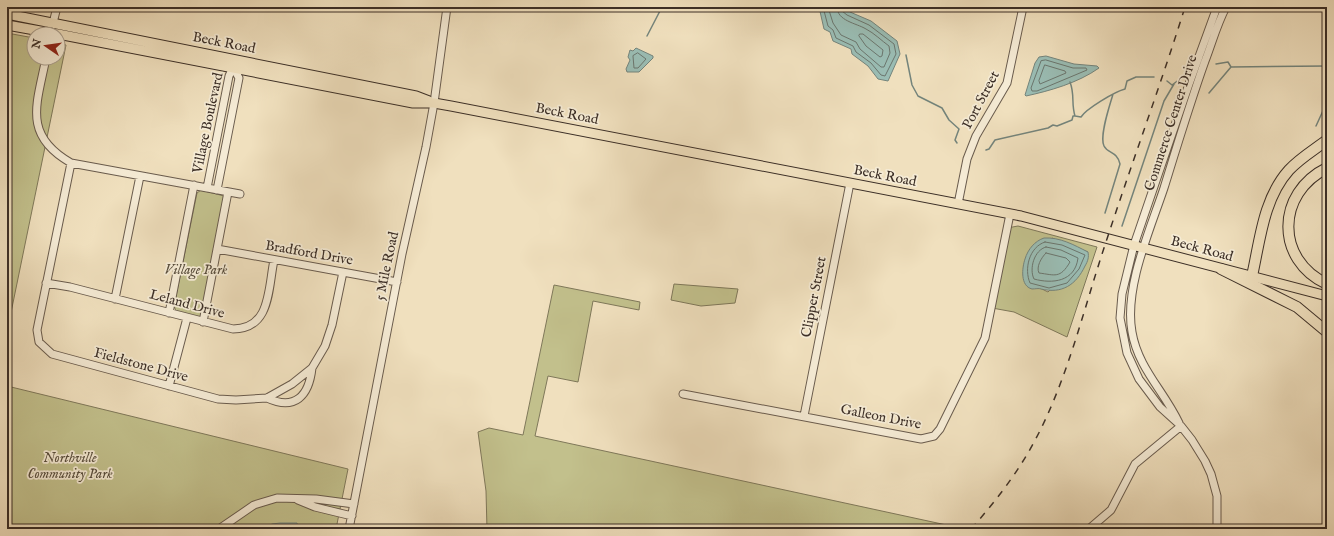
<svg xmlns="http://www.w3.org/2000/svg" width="1334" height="536" viewBox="0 0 1334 536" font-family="'IM FELL English',serif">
	<rect width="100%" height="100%" fill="#f0e0be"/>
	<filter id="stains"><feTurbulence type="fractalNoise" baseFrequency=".005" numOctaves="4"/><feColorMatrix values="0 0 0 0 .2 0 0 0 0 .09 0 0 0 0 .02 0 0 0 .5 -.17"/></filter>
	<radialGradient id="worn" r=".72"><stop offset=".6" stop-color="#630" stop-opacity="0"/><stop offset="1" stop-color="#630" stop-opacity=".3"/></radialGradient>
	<path fill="#c2c08c" stroke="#7f785a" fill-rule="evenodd" d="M7 33 34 38V58H58V43L66 45 7 332Z
		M201 190 224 196 202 315 199 317 176 311 174 306 197 193Z
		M1018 226 1097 247 1067 337 1014 312 992 308 1007 228ZM1052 238 1088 252 1048 292 1040 288Z
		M674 284 738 289 735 303 701 306 671 300Z
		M554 285 640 302 639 310 593 301 578 382 548 376 535 436 965 529H487L486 491 478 432 489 428 523 435Z
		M7 386 348 469 336 529H7Z"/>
	<path fill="#9abdb4" stroke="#74847c" d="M819 7H844L850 12 871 21 897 41 900 54 888 81 878 79 868 66 852 54 851 49 833 41 830 32 824 29Z
		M636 48 653 56V58L639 72H627L626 69 630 60 628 57 630 50 633 51Z
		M1046 56 1074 64 1097 66 1099 68C1078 83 1049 91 1026 96L1025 95 1035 63 1039 57Z
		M1044 238C1060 237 1074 245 1088 252 1089 257 1088 261 1085 266 1076 285 1062 294 1041 289 1039 288 1035 289 1032 289 1020 286 1022 268 1025 259 1028 249 1035 241 1044 238Z
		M280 523H297L299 529H263L272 524Z"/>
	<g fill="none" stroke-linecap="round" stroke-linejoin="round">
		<path stroke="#6b766e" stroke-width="1" d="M823 7 828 26 833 30 836 38 853 46 856 52 871 63 881 75 885 76 896 54 894 44 869 25 847 15 842 11V7
			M828 7 833 23 841 35 856 42 860 49 881 67H884L890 53 889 46C882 41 874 33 866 29 856 23 837 21 837 7
			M860 34H863L883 50 882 56 880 57 866 46 859 36Z
			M638 53 646 59 638 68H634L633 56Z
			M1046 60 1073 68H1086L1087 70 1037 91H1032L1031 88 1041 61Z
			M1045 65 1065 71 1066 73 1040 84 1039 81Z
			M1045 242 1062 245 1085 255 1079 269 1067 283 1049 288 1030 283C1024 269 1029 247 1045 242Z
			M1046 247 1061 250 1078 258C1075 282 1052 284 1034 279 1029 269 1034 250 1046 247Z
			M1046 253 1066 258 1070 262C1060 279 1055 275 1039 273 1036 267 1041 258 1046 253Z"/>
		<path stroke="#74847c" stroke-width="1.5" d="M647 36 662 7
			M906 55 912 85 918 96 942 108 949 120 959 129 955 140 957 143
			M1216 64 1228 62 1231 67
			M1231 67 1327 66
			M1167 81 1172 85 1184 76
			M1070 82C1075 95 1071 103 1075 116
			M1209 93 1231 67
			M1075 116 1081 117C1086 109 1114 92 1125 89L1127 81 1136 77H1154
			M1316 126 1327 102
			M986 150 989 149 995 140 1048 128 1053 125 1057 126 1072 120 1073 116H1075
			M1105 213 1120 164C1117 151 1108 154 1104 146 1099 136 1110 105 1113 94
			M1122 226 1164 101 1174 84"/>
		<g stroke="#695b4d" stroke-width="9">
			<path id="minor" d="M53 23 57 7
				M46 58C37 104 22 135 71 163L240 194
				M71 163 37 330 39 342 52 354 218 399 236 400 267 398 292 384 312 368 325 346 332 325 343 272
				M207 188 229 76 235 63
				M217 190 239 78 234 69
				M958 204 967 159 976 136 1007 83 1023 7
				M217 249 397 282
				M46 283 70 287 233 329C271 329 268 289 274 260
				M115 299 140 176
				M169 313 194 185
				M203 322 228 192
				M169 386 187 318
				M683 394 921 439 934 436 940 429 985 338 1010 214
				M267 398C295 411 309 396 312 368
				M804 416 850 183
				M1179 423C1164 391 1138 368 1132 332 1124 288 1150 230 1164 188 1177 146 1190 103 1205 61 1212 43 1217 24 1226 7
				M298 500 315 507 352 516
				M219 529 254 505 277 498 316 499 354 504
				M349 529 402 254 426 147 434 103 447 7
				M1089 529 1111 510 1135 464 1181 426
				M1217 529V496L1211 474 1205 461 1192 440 1181 426 1160 407 1139 379 1127 353 1120 318 1122 294 1134 245 1189 84 1217 7"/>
		</g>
		<g stroke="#3c2f27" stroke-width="11">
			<path id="major" d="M7 14 371 87 416 96 429 101
				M7 25 57 34
				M58 34 413 103H434L451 106 1021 216 1327 296"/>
		</g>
		<g stroke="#3c2f27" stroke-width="12">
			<path id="highway" d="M1327 168C1276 193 1275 260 1327 284
				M1221 269 1297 307 1327 332
				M1252 276C1260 241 1263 199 1289 170 1300 158 1314 150 1327 140"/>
		</g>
		<use href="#minor" stroke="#f5ebd5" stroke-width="7"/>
		<use href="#major" stroke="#f0e0be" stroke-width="9"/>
		<use href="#highway" stroke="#f0e0be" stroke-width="10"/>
		<path stroke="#3c2f27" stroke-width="1.5" stroke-dasharray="7 7" stroke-linecap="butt" d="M971 529C995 502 1016 475 1033 444 1067 382 1083 311 1105 245 1131 165 1160 87 1185 7"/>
	</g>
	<g text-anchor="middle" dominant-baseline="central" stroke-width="3.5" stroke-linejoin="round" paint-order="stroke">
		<g font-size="14" fill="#3c2f27" stroke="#f5ebd5">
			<text transform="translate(224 43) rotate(11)">Beck Road</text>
			<text transform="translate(981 100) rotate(-62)">Port Street</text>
			<text transform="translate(567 114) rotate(11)">Beck Road</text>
			<text transform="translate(208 123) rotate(-78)">Village Boulevard</text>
			<text transform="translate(1171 123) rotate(-72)">Commerce Center Drive</text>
			<text transform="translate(885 176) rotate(11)">Beck Road</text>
			<text transform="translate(1202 249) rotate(15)">Beck Road</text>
			<text transform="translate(309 253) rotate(10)">Bradford Drive</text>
			<text transform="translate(387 266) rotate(-78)">5 Mile Road</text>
			<text transform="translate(814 297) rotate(-79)">Clipper Street</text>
			<text transform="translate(187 304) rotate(15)">Leland Drive</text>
			<text transform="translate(141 365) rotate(15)">Fieldstone Drive</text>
			<text transform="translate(881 417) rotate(11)">Galleon Drive</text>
		</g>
		<g font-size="14" font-style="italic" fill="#574c3b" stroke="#f5ebd5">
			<text x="196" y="270">Village Park</text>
			<text x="70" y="458">Northville<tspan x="70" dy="16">Community Park</tspan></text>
		</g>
	</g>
	<rect width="1334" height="536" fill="none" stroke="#f0e0be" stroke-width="24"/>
	<rect x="8" y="8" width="1318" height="520" fill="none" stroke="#3c2f27" stroke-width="2"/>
	<rect x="12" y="12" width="1310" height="512" fill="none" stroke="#3c2f27"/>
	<g transform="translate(46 46) rotate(283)"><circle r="19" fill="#f5ebd5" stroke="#aba08f"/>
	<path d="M0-3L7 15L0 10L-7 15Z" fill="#8f2418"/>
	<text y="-6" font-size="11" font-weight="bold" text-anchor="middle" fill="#3c2f27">N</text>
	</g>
	<rect width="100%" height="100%" filter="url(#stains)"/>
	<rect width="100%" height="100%" fill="url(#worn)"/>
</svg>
